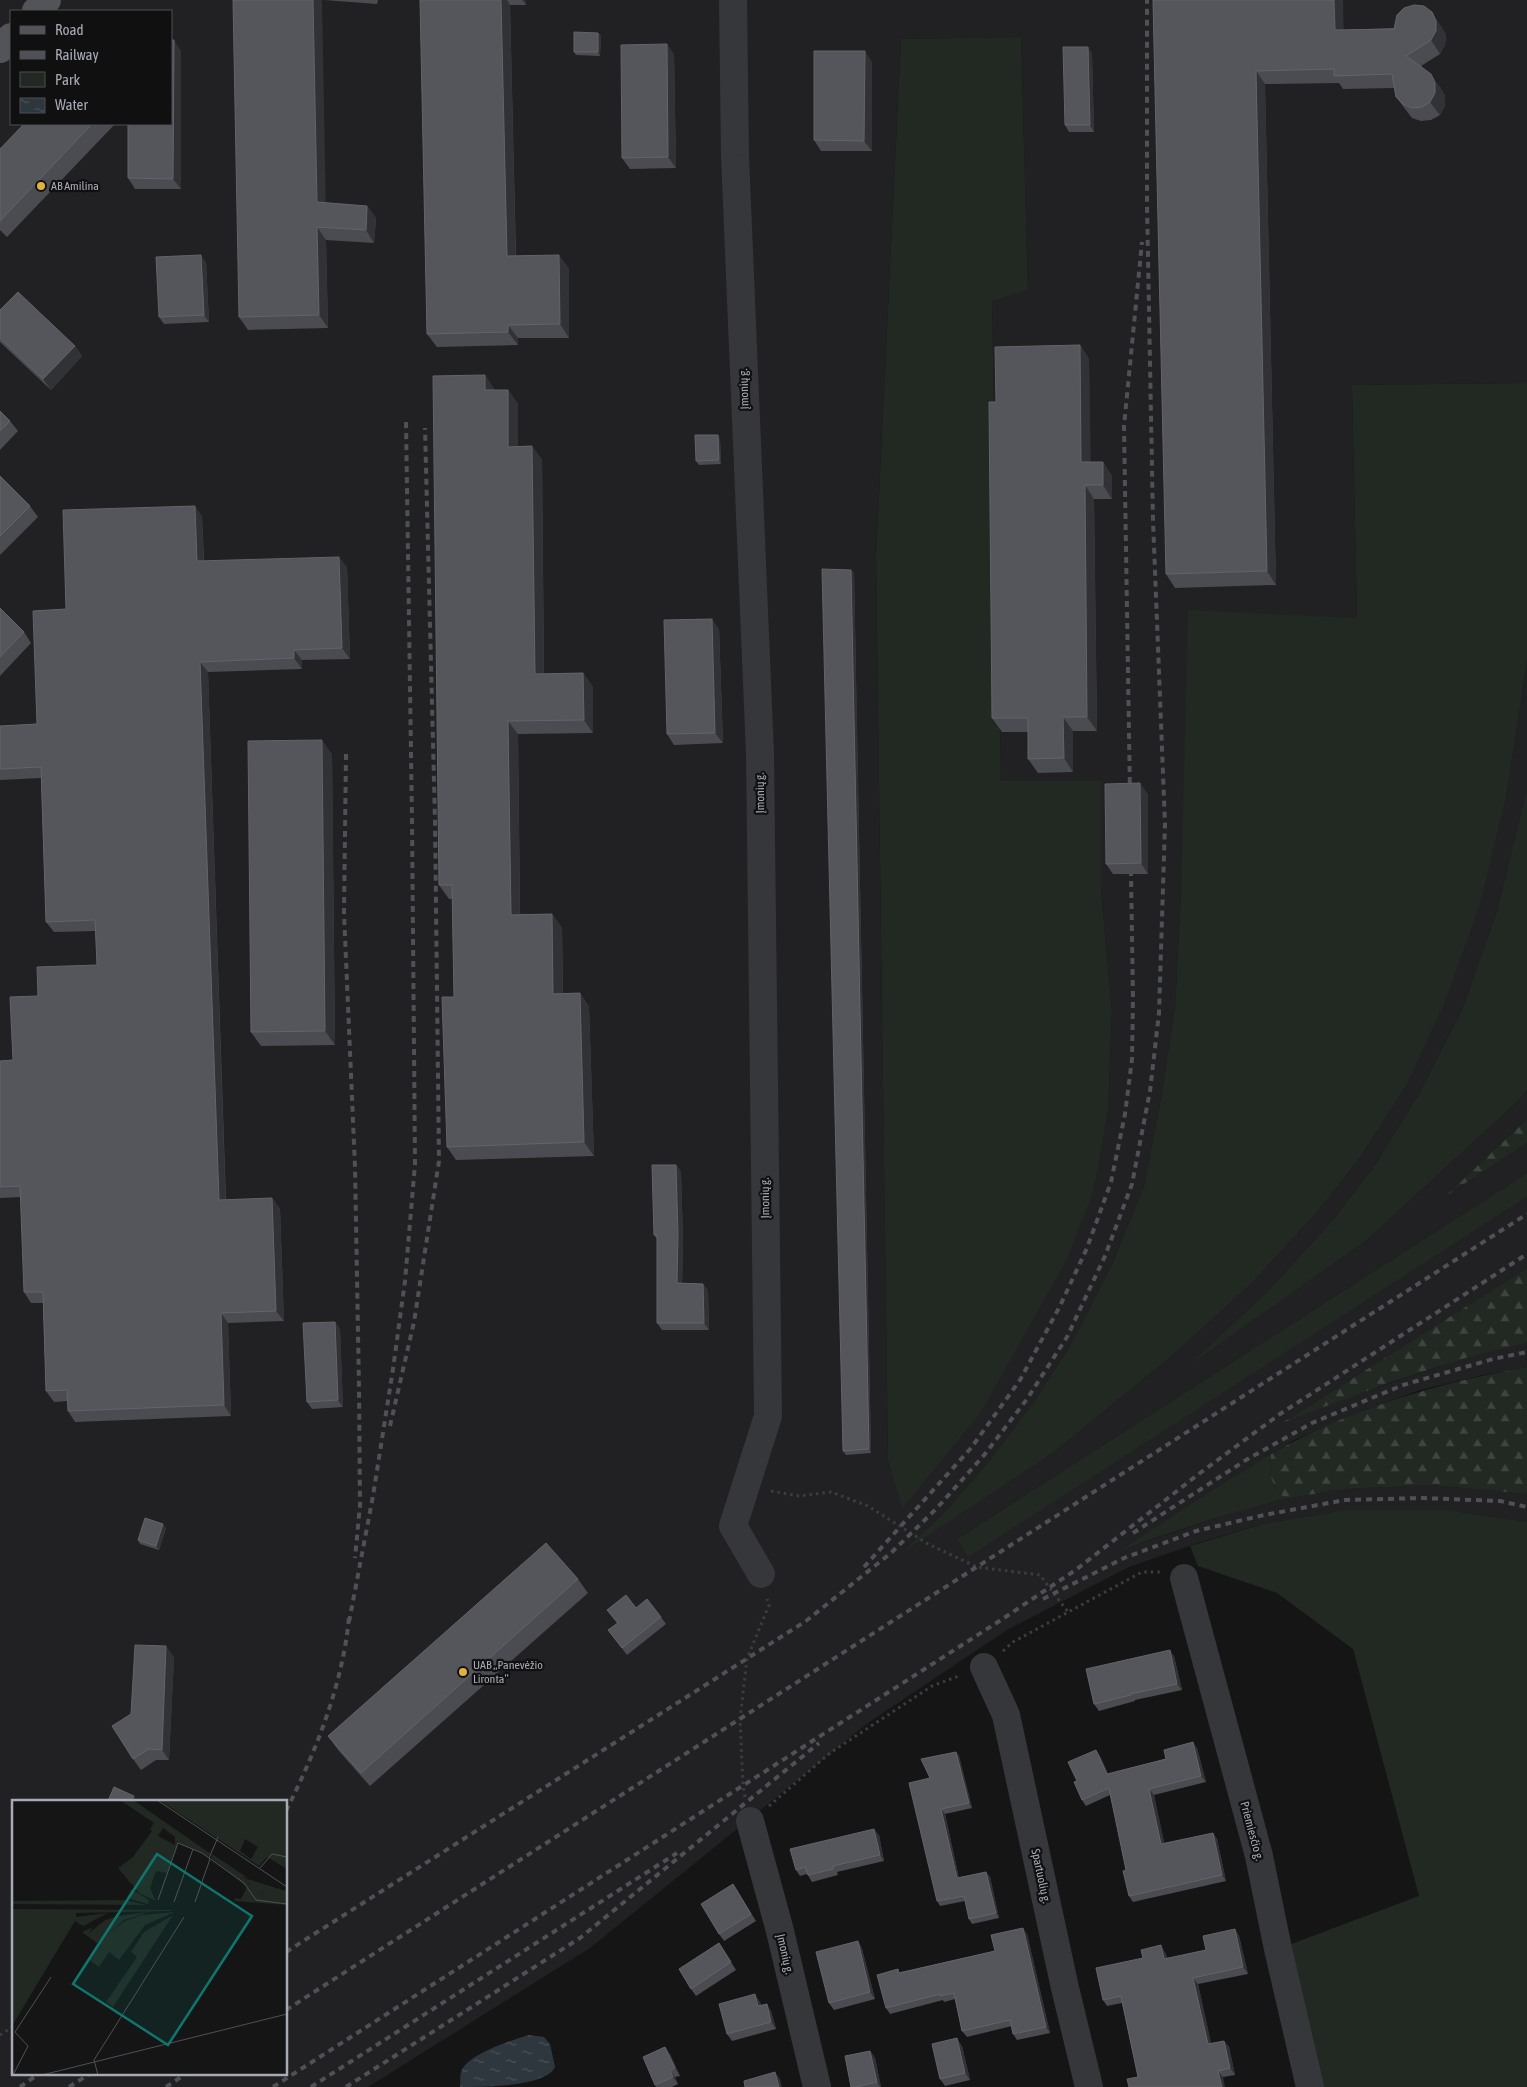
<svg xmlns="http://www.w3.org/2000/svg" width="1527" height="2087" viewBox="0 0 1527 2087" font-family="'Asap Condensed',sans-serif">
	<defs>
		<pattern id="forest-firs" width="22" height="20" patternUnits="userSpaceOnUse" patternTransform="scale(1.25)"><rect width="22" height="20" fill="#212922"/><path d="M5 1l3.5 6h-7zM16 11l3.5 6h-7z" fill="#3e4540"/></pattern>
		<pattern id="water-ripples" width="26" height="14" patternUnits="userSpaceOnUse" patternTransform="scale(1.25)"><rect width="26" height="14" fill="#2f373e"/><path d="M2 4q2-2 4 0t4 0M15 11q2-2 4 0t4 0" fill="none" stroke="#4a5158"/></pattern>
	</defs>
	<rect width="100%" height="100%" fill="#151516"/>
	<path fill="#212123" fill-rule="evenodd" d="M0 0H1527V383L1352 385 1357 618 1181 892 1175 1008 1160 1103 1144 1186 1113 1262 1073 1341 1033 1403 990 1460 943 1514 900 1553 1054 1452 1173 1355 1253 1282 1318 1211 1359 1159 1405 1088 1507 792 1527 661V789L1497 911 1463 1007 1419 1094 1373 1168 1332 1221 1266 1293 1191 1364 1367 1240 1516 1103 1527 1090V1119L1450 1193 1527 1143V1173L957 1539 968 1556 1527 1197V1268L1285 1421 1340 1400 1494 1348 1527 1343V1367L1483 1375 1420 1390 1365 1410 1296 1439 1201 1497 1121 1550 1237 1511 1285 1499 1343 1489 1431 1485 1527 1494V1522L1446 1510H1345L1263 1524 1201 1542 1129 1567 1007 1630 868 1723 590 1948 368 2087H0ZM11 11H171V124H11ZM1021 37 1028 290 992 300 1001 781H1101V891L1112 1011 1108 1112 1094 1190 902 1508 888 1461 876 557 901 39ZM14 1801H286V2073H14Z"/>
	<path fill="#212922" d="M1021 37 1028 290 992 301 1001 781H1101V891L1112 1011 1108 1112 1094 1190 1067 1259 981 1412 902 1509 888 1461 876 557 901 39Z
		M1527 383V661L1507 792 1480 904 1445 1002 1405 1088 1359 1159 1318 1211 1253 1282 1173 1355 1054 1452 897 1556 943 1514 990 1460 1033 1403 1073 1341 1113 1262 1144 1186 1160 1103 1175 1008 1181 892 1188 610 1357 618 1352 385Z
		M1527 789V1090L1516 1103 1367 1240 1187 1367 1266 1293 1332 1221 1373 1168 1419 1094 1463 1007 1497 911Z
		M1527 1173V1197L968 1557 957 1539Z
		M1271 1454C1269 1476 1270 1483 1285 1499 1228 1513 1174 1531 1119 1551L1201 1497Z
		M1345 1510H1446L1527 1522V2087H1311L1278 1949 1419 1896 1353 1649 1277 1593 1198 1566 1190 1546 1263 1524Z"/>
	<path fill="url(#forest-firs)" d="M1527 1119V1143L1447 1195Z
		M1527 1268V1343C1493 1349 1461 1359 1428 1370 1379 1386 1330 1404 1282 1423Z
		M1527 1367V1494L1431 1485 1343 1489 1285 1499C1270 1483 1269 1476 1271 1454 1351 1408 1438 1383 1527 1367Z"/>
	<path fill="url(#water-ripples)" d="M529 2035 544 2037 550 2044 555 2067C546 2087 482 2087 460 2087 461 2081 459 2073 463 2068 471 2054 514 2039 529 2035Z"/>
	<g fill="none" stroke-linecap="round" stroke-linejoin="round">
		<path stroke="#3c3d42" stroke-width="3" stroke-dasharray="2.5 4" stroke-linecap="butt" d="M771 1491 799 1496 831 1492 868 1506 928 1544 977 1567 1040 1575 1068 1612
			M1003 1651 1013 1642 1142 1572H1161
			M745 1797 743 1786 740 1719 747 1659 769 1605 767 1599
			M769 1806 830 1753 932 1686 959 1676
			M0 2035 14 2026"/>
		<path stroke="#36373b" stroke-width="28" d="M733 0 735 156 760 754 768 1416 733 1526 761 1574
			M1184 1578 1259 1856 1278 1949 1310 2087
			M984 1667 1006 1715 1065 1988 1089 2087
			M750 1821 780 1931 817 2087"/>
		<path stroke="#52545a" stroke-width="28" d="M36 11 47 0
			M0 49 11 37"/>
		<path stroke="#4f5156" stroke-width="4" stroke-dasharray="6 5" stroke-linecap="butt" d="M346 754 344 913 355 1167 359 1388 360 1505 355 1558
			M1130 794 1124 426 1142 242
			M390 1426 414 1322 439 1161 435 821 425 428
			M1133 1533 1246 1460 1312 1423 1403 1385 1493 1359 1527 1352
			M864 1567 971 1448 1020 1380 1060 1306 1087 1248 1111 1182 1125 1114 1132 1059 1133 999 1131 874
			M1043 1599 1124 1558 1196 1531 1264 1515 1345 1500 1422 1498 1500 1501 1527 1507
			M349 1622 373 1496 393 1369 405 1281 415 1164 412 819 406 422
			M286 1811C316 1751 343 1684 349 1617
			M286 1952 806 1621 891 1553 937 1508 985 1454 1027 1399 1067 1337 1105 1256 1132 1184 1150 1091 1159 1013 1165 824 1153 521 1147 204V0
			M286 2010 1527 1214
			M20 2087 40 2073
			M69 2087 91 2073
			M166 2087 187 2073
			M273 2087 1001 1620 1077 1569 1200 1473 1280 1414 1527 1254
			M311 2087 677 1853
			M346 2087 580 1938 819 1743"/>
	</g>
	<path fill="#4b4c51" d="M324 0H378L377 4Z
		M420 0H525L526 5H510L516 256 569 268V338H518V345L437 347 427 334Z
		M1153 0 1344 30 1441 26 1446 35 1445 45 1440 54 1421 66 1440 87 1445 96V106L1440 115 1431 120 1421 121 1412 118 1396 97 1395 88 1343 89 1339 83 1265 84 1276 585 1175 588 1166 574Z
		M598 33 601 36 600 56 576 55 574 52Z
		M1088 47 1092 54 1094 132H1069L1065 125Z
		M181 51V189H135L128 178 171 124Z
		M674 54 676 168 630 169 622 158Z
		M872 62V151H821L814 140Z
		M24 124H115L7 237 0 230V149Z
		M326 203 367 206 376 218 374 243 326 240 328 328 248 330 239 317Z
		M206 262 209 322 164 324 159 317Z
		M0 310 75 346 82 356 51 390 0 342Z
		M1080 345 1089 359 1090 462H1103L1112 476V499H1094L1097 731H1073V772L1038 773 1028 759V732H1002L992 718 996 402Z
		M485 375 494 389V390H508L518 404V447L532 446 542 460 544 674 583 673 593 687V733L518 734 520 914H552L562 928 563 994 580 993 589 1007 594 1156 456 1160 447 1147 454 997 452 899H449L439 885Z
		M0 411 10 421 18 431 0 450Z
		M720 438 721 464 699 465 696 461Z
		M0 476 30 506 38 517 0 555Z
		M202 516 204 561 347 567 350 659 302 660V669L208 672 226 1200 272 1198 280 1209 284 1321 228 1323 231 1416 75 1422 68 1411V1401L54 1402 46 1391 43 1303H31L24 1292 21 1197 0 1198V1061L13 1060 38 996 97 965 96 931 54 932 46 922 41 778 0 780V726L37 724 66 609Z
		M851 570 854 573 871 1453 846 1455 843 1451Z
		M0 608 24 632 31 643 0 676Z
		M719 629 723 743 674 745 667 734Z
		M332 754 335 1045 261 1046 251 1032Z
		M1148 794V874H1113L1106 864Z
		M676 1165 681 1172 683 1242 682 1283 703 1284 708 1291 709 1330H662L657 1323V1239L654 1235Z
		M335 1322 340 1329 343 1407 312 1409 307 1402Z
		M166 1528 159 1550 140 1544 138 1540Z
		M578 1579 588 1593 370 1786 338 1750 328 1736Z
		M636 1608 661 1617 666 1624 627 1655 608 1630 617 1623 607 1610Z
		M1174 1656 1182 1690 1135 1700V1701L1099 1711 1094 1704Z
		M174 1657 169 1760H156L141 1770 133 1759 131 1714Z
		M1197 1748 1206 1782 1154 1795 1164 1844 1213 1833 1217 1839 1226 1881 1133 1902 1129 1896 1126 1870 1110 1795 1086 1806 1082 1800 1077 1781 1100 1756 1108 1774 1166 1759Z
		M956 1752 959 1756 972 1808 945 1814 959 1878 986 1872 990 1877 999 1918 972 1924 969 1919 965 1901 940 1906 937 1901 930 1778Z
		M879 1835 884 1861 837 1872 838 1875 812 1882 807 1874 800 1876 796 1870Z
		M733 1884 756 1921 724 1941 719 1934Z
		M1235 1929 1239 1936 1248 1974 1198 1984 1211 2044 1224 2041 1229 2047 1235 2075 1223 2077H1138L1122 2003 1107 2006 1103 2000 1143 1958 1165 1952 1167 1958 1206 1950Z
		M1027 1934 1050 2033 1017 2040 1013 2034 1012 2026 967 2037 962 2031 955 1999 944 2002 943 2000 890 2014 886 2008 901 1972 995 1951Z
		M858 1941 862 1949 875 1999 834 2010 829 2003Z
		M719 1943 736 1970 696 1996 691 1989Z
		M760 2002 761 2005 771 2011 776 2029 732 2041 727 2034Z
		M962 2046 970 2080 945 2086 940 2079Z
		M870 2051 875 2058 881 2087H851Z
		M670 2054 680 2076 675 2077 678 2084 672 2087H656L655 2085Z"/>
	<path fill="#313235" d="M313 0H322L326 215 317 202Z
		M501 0H507L510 5 516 269 507 256Z
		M522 0H525L526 5Z
		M1334 0H1343L1344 44 1335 30Z
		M1432 12 1441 26 1446 35 1445 45 1440 54 1431 40Z
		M598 33 601 36 600 56 598 52Z
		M174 40 181 51V189L173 179Z
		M667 44 674 54 676 168 668 157Z
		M1088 47 1092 54 1094 132 1090 125Z
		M865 51 872 62V151L864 141Z
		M1256 71 1265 84 1276 585 1267 571Z
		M1431 74 1440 87 1445 96V106L1440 115 1430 102Z
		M367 206 376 218 374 243 366 230Z
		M317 227 326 240 328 328 319 315Z
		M201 255 206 262 209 322 204 315Z
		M559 255 569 268V338L560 324Z
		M508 325 518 338V345L508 332Z
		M1080 345 1089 359 1091 476 1081 462Z
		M75 346 82 356 51 390 43 379Z
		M485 375 494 389 495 404 485 390Z
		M508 390 518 404V461L508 447Z
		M718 435 720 438 721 464 719 460Z
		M532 446 542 460 544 688 535 674Z
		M1103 462 1112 476V499L1103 485Z
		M1085 485 1094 499 1097 731 1087 717Z
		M195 506 202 516 204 572 197 561Z
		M339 557 347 567 350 659 342 648Z
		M851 570 854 573 871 1453 869 1449Z
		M712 619 719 629 723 743 715 733Z
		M294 650 302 660V669L294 658Z
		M200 662 208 672 226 1211 219 1200Z
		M583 673 593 687V733L584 720Z
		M1063 717 1073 731V772L1064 758Z
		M508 721 518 734 520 928 511 915Z
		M322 740 332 754 335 1045 325 1031Z
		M1140 783 1148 794V874L1141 863Z
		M552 914 562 928 563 1008 553 994Z
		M580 993 589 1007 594 1156 584 1142Z
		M676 1165 681 1172 683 1242 682 1290 677 1283Z
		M272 1198 280 1209 284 1321 276 1311Z
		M703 1284 708 1291 709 1330 704 1323Z
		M221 1313 228 1323 231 1416 224 1405Z
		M335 1322 340 1329 343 1407 338 1400Z
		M163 1524 166 1528 159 1550 156 1546Z
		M166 1646 174 1657 169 1760 162 1750Z
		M1170 1650 1174 1656 1182 1690 1177 1684Z
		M1193 1742 1197 1748 1206 1782 1201 1776Z
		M1096 1750 1100 1756 1111 1780 1107 1774Z
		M956 1752 959 1756 972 1808 969 1803Z
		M1149 1789 1154 1795 1166 1850 1161 1844Z
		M134 1796 137 1801H131Z
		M941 1809 945 1814 960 1883 957 1878Z
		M874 1829 879 1835 884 1861 880 1855Z
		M1213 1833 1217 1839 1226 1881 1222 1875Z
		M986 1872 990 1877 999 1918 996 1913Z
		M1023 1928 1027 1934 1050 2033 1046 2027Z
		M1235 1929 1239 1936 1248 1974 1243 1967Z
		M858 1941 862 1949 875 1999 870 1992Z
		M1161 1945 1165 1952 1168 1965 1164 1959Z
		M1193 1978 1198 1984 1213 2051 1208 2044Z
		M755 1994 760 2002 763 2013 758 2006Z
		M767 2004 771 2011 776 2029 771 2022Z
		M957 2038 962 2046 970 2080 965 2073Z
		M1224 2041 1229 2047 1235 2075 1230 2068Z
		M665 2047 670 2054 680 2076 675 2068Z
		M870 2051 875 2058 881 2087H880L877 2082Z
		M670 2070 675 2077 678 2084 673 2077Z
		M1218 2071 1223 2077 1225 2087H1222Z
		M775 2072 780 2079 782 2087H779Z"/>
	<path fill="#55565b" stroke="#626469" d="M233 0H313L317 202 367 206 366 230 317 227 319 315 239 317Z
		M420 0H501L507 256 559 255 560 324 508 325V332L427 334Z
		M1153 0H1334L1335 30 1394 29 1397 15 1404 8 1414 5 1424 6 1432 12 1436 21V31L1431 40 1406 56 1431 74 1435 83V93L1430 102 1422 107 1412 108 1403 104 1396 97 1392 74 1334 76V69L1256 71 1267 571 1166 574Z
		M574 32 598 33V52H574Z
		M171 40H174L173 179 128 178V124H171Z
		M667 44 668 157 622 158 621 45Z
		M1063 47H1088L1090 125H1065Z
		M814 51H865L864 141 814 140Z
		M24 124H92L0 221V149Z
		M201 255 204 315 159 317 156 257Z
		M18 292 75 346 43 379 0 338V310Z
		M1080 345 1081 462H1103V485H1085L1087 717H1063L1064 758 1028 759V718H992L989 402H996L995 347Z
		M485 375V390H508V447L532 446 535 674 583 673 584 720 508 721 511 915 552 914 553 994 580 993 584 1142 447 1147 442 997H454L452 885H439L433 376Z
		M0 411 10 421 0 431Z
		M695 435H718L719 460 696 461Z
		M0 476 30 506 0 536Z
		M195 506 197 561 339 557 342 648 294 650V658L200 662 219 1200 272 1198 276 1311 221 1313 224 1405 68 1411 67 1390 46 1391 43 1292H24L20 1186 0 1187V1061L13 1060 10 997 38 996 37 967 97 965 95 920 46 922 41 767 0 769V726L37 724 33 611 66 609 63 510Z
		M822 569 851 570 869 1449 843 1451Z
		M0 608 24 632 0 657Z
		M712 619 715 733 667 734 664 620Z
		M322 740 325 1031 251 1032 248 741Z
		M1140 783 1141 863 1106 864 1105 784Z
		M652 1165H676L678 1235 677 1283 703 1284 704 1323H657V1235H654Z
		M335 1322 338 1400 307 1402 303 1323Z
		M145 1518 163 1524 156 1546 138 1540Z
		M546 1543 578 1579 361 1773 328 1736Z
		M626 1595 636 1608 647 1599 661 1617 622 1648 608 1630 618 1623 607 1610Z
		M135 1645 166 1646 162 1750 149 1749 133 1759 112 1726 131 1714Z
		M1170 1650 1177 1684 1130 1694 1131 1695 1094 1704 1086 1669Z
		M1193 1742 1201 1776 1149 1789 1161 1844 1213 1833 1222 1875 1129 1896 1123 1871 1126 1870 1109 1788 1082 1800 1074 1782 1077 1781 1068 1762 1096 1750 1107 1774 1166 1759 1164 1750Z
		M956 1752 969 1803 941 1809 957 1878 986 1872 996 1913 969 1919 964 1896 937 1901 909 1783 930 1778 921 1759Z
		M114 1787 134 1796 131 1801H108Z
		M874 1829 880 1855 833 1866V1869L808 1875 805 1867 796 1870 790 1849Z
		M733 1884 751 1914 719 1934 701 1904Z
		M1023 1928 1046 2027 1013 2034 1010 2020 962 2031 954 1993 940 1996V1994L886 2008 877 1975 898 1969 899 1973 995 1951 991 1935Z
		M1235 1929 1243 1967 1193 1978 1208 2044 1224 2041 1230 2068 1218 2071 1222 2087H1129L1127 2079 1138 2077 1121 1996 1103 2000 1096 1968 1143 1958 1141 1950 1161 1945 1164 1959 1206 1950 1203 1936Z
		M858 1941 870 1992 829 2003 816 1952Z
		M719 1943 731 1962 691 1989 679 1969Z
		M755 1994 758 2006 767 2004 771 2022 727 2034 719 2004Z
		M957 2038 965 2073 940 2079 932 2044Z
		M665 2047 675 2068 670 2070 673 2077 655 2085 643 2057Z
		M870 2051 877 2082 855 2087H851L845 2056Z
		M775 2072 779 2087H745L744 2081Z"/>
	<g fill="#e3b13f" stroke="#101011" stroke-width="2">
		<circle cx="41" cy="186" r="5"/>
		<circle cx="463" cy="1672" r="5"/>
	</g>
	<g text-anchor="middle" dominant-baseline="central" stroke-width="4.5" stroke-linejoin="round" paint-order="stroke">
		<g font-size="12" fill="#a7abb5" stroke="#101011" text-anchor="start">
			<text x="51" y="186">AB Amilina</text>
			<text x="473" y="1665">UAB „Panevėžio<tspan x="473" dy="14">Lironta“</tspan></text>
		</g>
		<g font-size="12" fill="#a7abb5" stroke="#101011">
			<text transform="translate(744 389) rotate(-92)">Įmonių g.</text>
			<text transform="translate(760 793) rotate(-91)">Įmonių g.</text>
			<text transform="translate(765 1198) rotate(-91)">Įmonių g.</text>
			<text transform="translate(1252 1831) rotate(75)">Priemiesčio g.</text>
			<text transform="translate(1041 1876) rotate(78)">Spartuolių g.</text>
			<text transform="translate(785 1954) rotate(77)">Įmonių g.</text>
		</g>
	</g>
	<g transform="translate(12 1800)">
		<rect width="275" height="275" fill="#151516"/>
		<path d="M108 0H121L199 54 196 56 166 43 155 73 144 71 138 88 144 101 127 93 106 68 121 57 140 31 138 29 142 23ZM151 28 163 37V45L146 36ZM147 0H275V69L255 57 247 66ZM233 39 246 47 239 59 228 51ZM200 54 236 78 230 77 247 94 250 90 252 97 275 102V105L222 101 223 98 229 99 235 87 199 58ZM0 109 159 110V111L64 113V117L96 113 71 126 63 121 0 226ZM137 112 112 120 85 143 70 132 81 127 76 134 93 120 106 116ZM163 112 133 125 107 160 97 152 87 167 76 159 94 135 113 121 130 115ZM161 115 101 207 94 202 125 157 119 152 132 132Z" fill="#212922" fill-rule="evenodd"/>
		<path d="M229 77 274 91 275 102 252 101 251 91 246 94 243 90H237L238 84ZM119 89 137 100 136 104 115 98ZM114 100 134 105 0 104V101Z" fill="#212922"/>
		<path fill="none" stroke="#4f5156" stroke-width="1" d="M145 0 275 87M197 58 206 37M248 68 260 54 275 57M146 100 166 43 190 53 232 83 244 100 275 104M162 102 181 49M183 102 198 59M1 275 16 246 3 232 39 177M30 275 275 214M86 275 82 260 172 117M181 275H206"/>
		<path fill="#0f766e" fill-opacity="0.15" stroke="#0f766e" stroke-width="2.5" d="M145 54 240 116 156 245 61 184Z"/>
		<rect width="275" height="275" fill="none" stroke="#a7abb5" stroke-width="2.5"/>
	</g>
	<rect x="10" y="10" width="162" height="115" fill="#101011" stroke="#4c4e53"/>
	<rect x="20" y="26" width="25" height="8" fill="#52545a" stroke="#4c4e53"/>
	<text x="55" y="35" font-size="15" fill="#a7abb5">Road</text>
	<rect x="20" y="51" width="25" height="8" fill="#4f5156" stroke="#4c4e53"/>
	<text x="55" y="60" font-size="15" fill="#a7abb5">Railway</text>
	<rect x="20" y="72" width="25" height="15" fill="#212922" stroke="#4c4e53"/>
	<text x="55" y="85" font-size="15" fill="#a7abb5">Park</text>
	<rect x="20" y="98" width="25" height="15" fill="url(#water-ripples)" stroke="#4c4e53"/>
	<text x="55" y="110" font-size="15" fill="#a7abb5">Water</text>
</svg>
